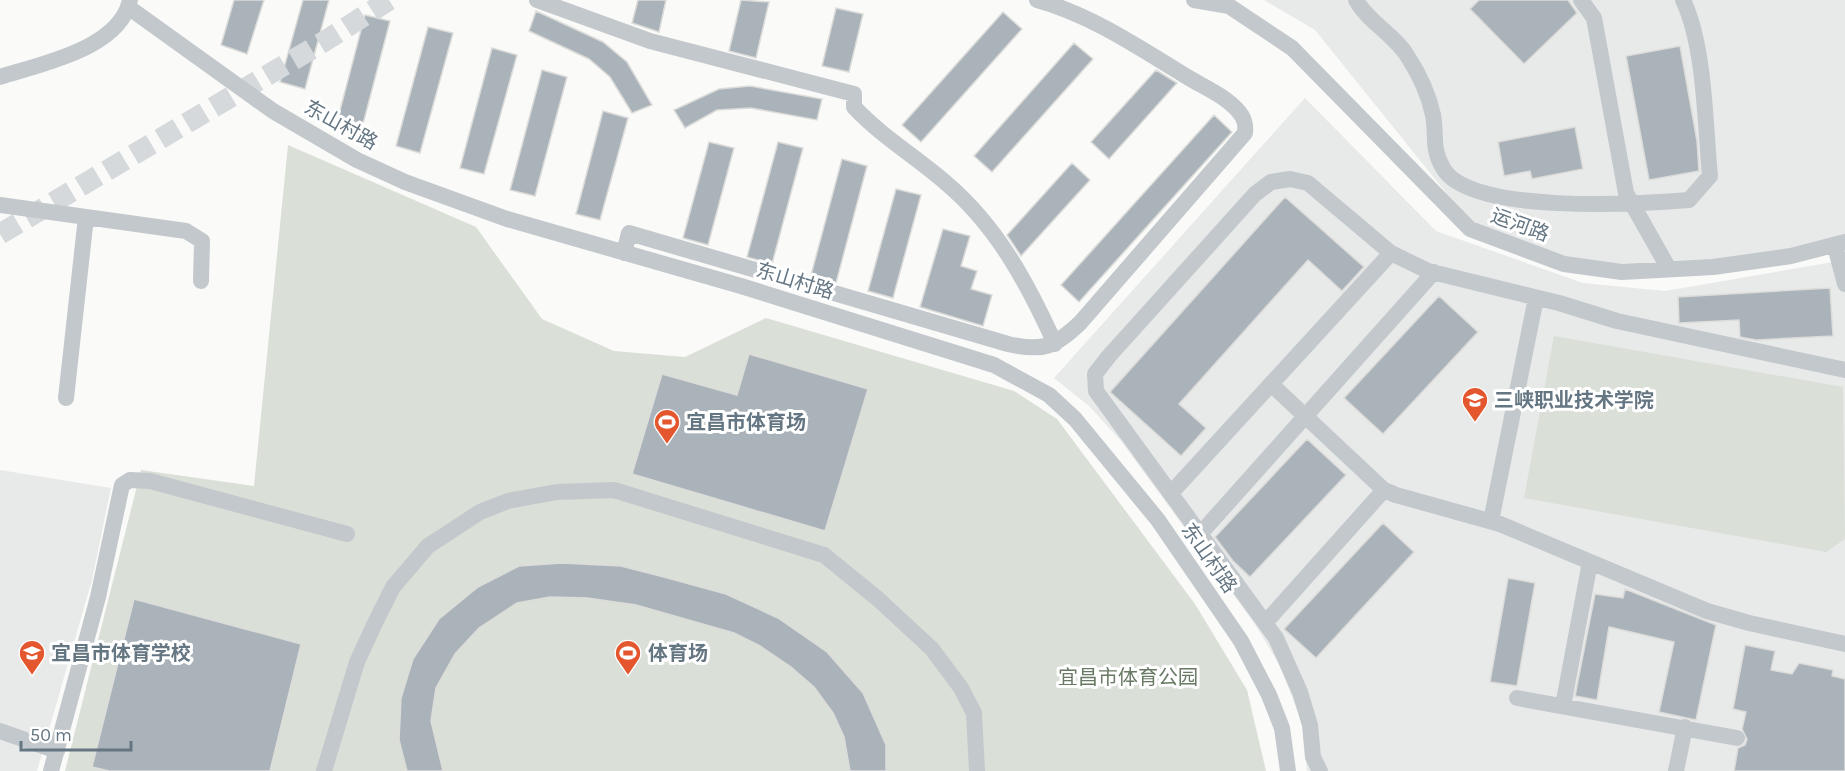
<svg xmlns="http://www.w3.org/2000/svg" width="1845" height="771" viewBox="0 0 1845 771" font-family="Karla,'Noto Sans SC',sans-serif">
	<rect width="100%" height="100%" fill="#fafaf8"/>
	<path fill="#e8e9e9" d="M1264 0H1845V238L1764 256 1657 266 1566 260 1472 225 1315 30Z
		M1305 98 1436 231 1583 283 1665 291 1845 260V771H1307L1303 725 1279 664 1254 623 1121 441 1089 406 1054 378Z
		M0 470 111 488 92 580 37 771H0Z"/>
	<path fill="#dadfd7" d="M288 145 476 227 542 319 614 351 685 357 766 318 1014 391 1057 419 1195 604 1247 690 1266 771H65L141 470 254 486Z
		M1554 336 1843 387 1845 539 1826 552 1524 498Z"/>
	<path fill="#aab3b9" stroke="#dcdcda" stroke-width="1.5" d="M234 0H264L247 54 221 45Z
		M303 0H329L305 89 280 82Z
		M638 0H666L659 32 632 23Z
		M741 0 769 2 756 58 729 51Z
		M1479 0H1568L1577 13 1524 64 1470 9Z
		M836 8 863 14 849 72 822 66Z
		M536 11 603 42 627 62 652 105 632 113 610 77 589 59 529 31Z
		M1003 12 1022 29 921 142 902 125Z
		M365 15 390 21 363 124 338 118Z
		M428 27 453 33 420 153 396 146Z
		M1074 43 1093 59 992 172 974 156Z
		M1680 46 1697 141 1699 171 1649 180 1626 56Z
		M492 48 517 55 484 174 460 168Z
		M542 70 567 77 535 196 510 190Z
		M1156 70 1177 83 1109 159 1091 142Z
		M750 86 822 99 817 120 751 108 717 110 685 128 674 110 719 89Z
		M603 111 628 118 600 220 576 214Z
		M1214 115 1232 132 1079 302 1061 285Z
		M1575 127 1583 169 1532 179 1530 171 1504 176 1498 142Z
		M709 142 734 148 708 245 683 238Z
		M778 142 803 148 772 264 747 257Z
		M842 159 867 166 836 283 811 275Z
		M1072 163 1090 180 1021 256 1007 235Z
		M896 189 921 195 893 298 868 291Z
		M1285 197 1364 267 1342 291 1308 260 1179 404 1206 428 1181 456 1110 392Z
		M943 229 970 236 961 266 977 271 971 289 992 295 983 326 920 307Z
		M1830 288 1833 336 1756 340 1740 337 1739 320 1679 323 1678 297Z
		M1439 296 1478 332 1383 434 1344 398Z
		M749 354 868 389 825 531 632 474 662 374 737 395Z
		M1307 439 1346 475 1250 577 1233 561 1215 537Z
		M1383 523 1414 552 1316 658 1284 629Z
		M562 563 621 566 664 577 726 594 778 618 827 652 863 693 886 745V771H850L844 737 833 713 814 687 791 667 760 646 734 633 636 605 587 598 550 597 517 603 479 628 455 654 436 688 431 721 443 771H407L399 740 401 698 413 659 439 619 478 587 519 566Z
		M1508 578 1535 583 1517 686 1490 682Z
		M1625 589 1716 625 1696 720 1659 712 1674 642 1609 627 1597 700 1575 696 1595 594 1623 598Z
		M134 599 301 644 270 771H109L92 767Z
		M1745 645 1775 651 1771 670 1792 674 1799 663 1833 670 1832 676 1845 679V771H1734L1738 748 1745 745 1747 739 1742 729 1746 712 1733 709Z"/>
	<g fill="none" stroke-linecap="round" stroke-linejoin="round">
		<path stroke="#d5d9db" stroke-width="21" stroke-dasharray="21 10" stroke-linecap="butt" d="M0 234 325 41 389 0"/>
		<path stroke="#c3c8cc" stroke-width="16" d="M537 0 650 41 854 94V107C881 136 916 157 946 183 997 226 1028 284 1055 344
			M1194 0 1229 6 1292 48 1470 229 1564 264 1622 272 1713 267 1791 256 1845 242
			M1356 0C1368 22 1395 35 1408 57 1419 74 1429 96 1433 115 1437 135 1431 148 1443 168 1469 215 1640 204 1689 200L1710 176C1705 124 1705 46 1683 0
			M1581 0 1594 18 1626 193 1669 269
			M128 7 273 111 357 160 405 182 507 219 741 286 994 365 1049 395 1075 419 1158 520 1241 641 1269 695 1282 728 1288 771
			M0 77C40 64 120 49 130 0
			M0 205 186 231 202 241 201 281
			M1835 246 1845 284
			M624 253 629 233 1008 344C1044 352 1054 347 1080 323L1245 133C1246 125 1245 119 1239 112 1227 97 1206 88 1189 78 1141 49 1092 15 1037 0
			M1271 384 1384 490 1396 495 1500 524 1707 611 1749 623 1845 644
			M66 398 86 217
			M1172 492 1391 253
			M1491 521 1536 298
			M1201 533 1434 272
			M1266 622 1384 490
			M1517 698 1737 738
			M1563 706 1590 562
			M0 731 57 751
			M51 771 98 597 122 485 130 480 150 481 347 534
			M324 771 357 662 374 625 393 587 428 546 480 512 508 501 557 492 614 490 824 555 878 599 932 649 961 688 974 713 977 771
			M1320 771 1313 757 1310 725 1300 692 1276 638 1096 391 1095 374 1109 356 1255 194 1271 182 1290 179 1308 183 1391 253 1428 271 1559 303 1617 321 1845 370
			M1676 771 1685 727"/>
	</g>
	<defs>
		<g id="university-pin" transform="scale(1.35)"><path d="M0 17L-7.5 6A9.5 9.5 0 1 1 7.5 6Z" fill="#e4572e" stroke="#fff"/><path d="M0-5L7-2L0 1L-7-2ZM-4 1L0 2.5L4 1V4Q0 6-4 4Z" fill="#fff"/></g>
		<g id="stadium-pin" transform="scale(1.35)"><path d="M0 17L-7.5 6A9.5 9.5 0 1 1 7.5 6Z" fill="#e4572e" stroke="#fff"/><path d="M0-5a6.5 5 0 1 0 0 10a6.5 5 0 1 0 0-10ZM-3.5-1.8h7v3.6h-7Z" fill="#fff"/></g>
		<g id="school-pin" transform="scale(1.35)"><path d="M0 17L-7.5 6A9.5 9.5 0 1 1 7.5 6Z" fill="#e4572e" stroke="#fff"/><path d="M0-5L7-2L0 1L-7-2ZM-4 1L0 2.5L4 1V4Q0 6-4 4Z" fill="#fff"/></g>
	</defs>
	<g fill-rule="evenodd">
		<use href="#university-pin" x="1475" y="400"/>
		<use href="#stadium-pin" x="667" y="422"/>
		<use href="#school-pin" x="32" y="653"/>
		<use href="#stadium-pin" x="628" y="653"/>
	</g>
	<g text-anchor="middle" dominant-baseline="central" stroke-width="6" stroke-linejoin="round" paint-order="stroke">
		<g font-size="20" fill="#657683" stroke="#fff">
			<text transform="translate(341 125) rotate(29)">东山村路</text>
			<text transform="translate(1520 225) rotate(20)">运河路</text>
			<text transform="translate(795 281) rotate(17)">东山村路</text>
			<text transform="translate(1209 558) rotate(55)">东山村路</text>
		</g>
		<g font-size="20" font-weight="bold" fill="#657683" stroke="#fff" text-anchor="start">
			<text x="1494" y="400">三峡职业技术学院</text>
			<text x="686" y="422">宜昌市体育场</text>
			<text x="51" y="653">宜昌市体育学校</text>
			<text x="648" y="653">体育场</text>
		</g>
		<g font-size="20" fill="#687a64" stroke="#fff">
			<text x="1128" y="677">宜昌市体育公园</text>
		</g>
	</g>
	<path d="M21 741v9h110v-9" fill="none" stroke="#657683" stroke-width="3"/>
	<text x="30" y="741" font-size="18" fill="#657683" stroke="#ffffff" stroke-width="4.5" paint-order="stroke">50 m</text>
</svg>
